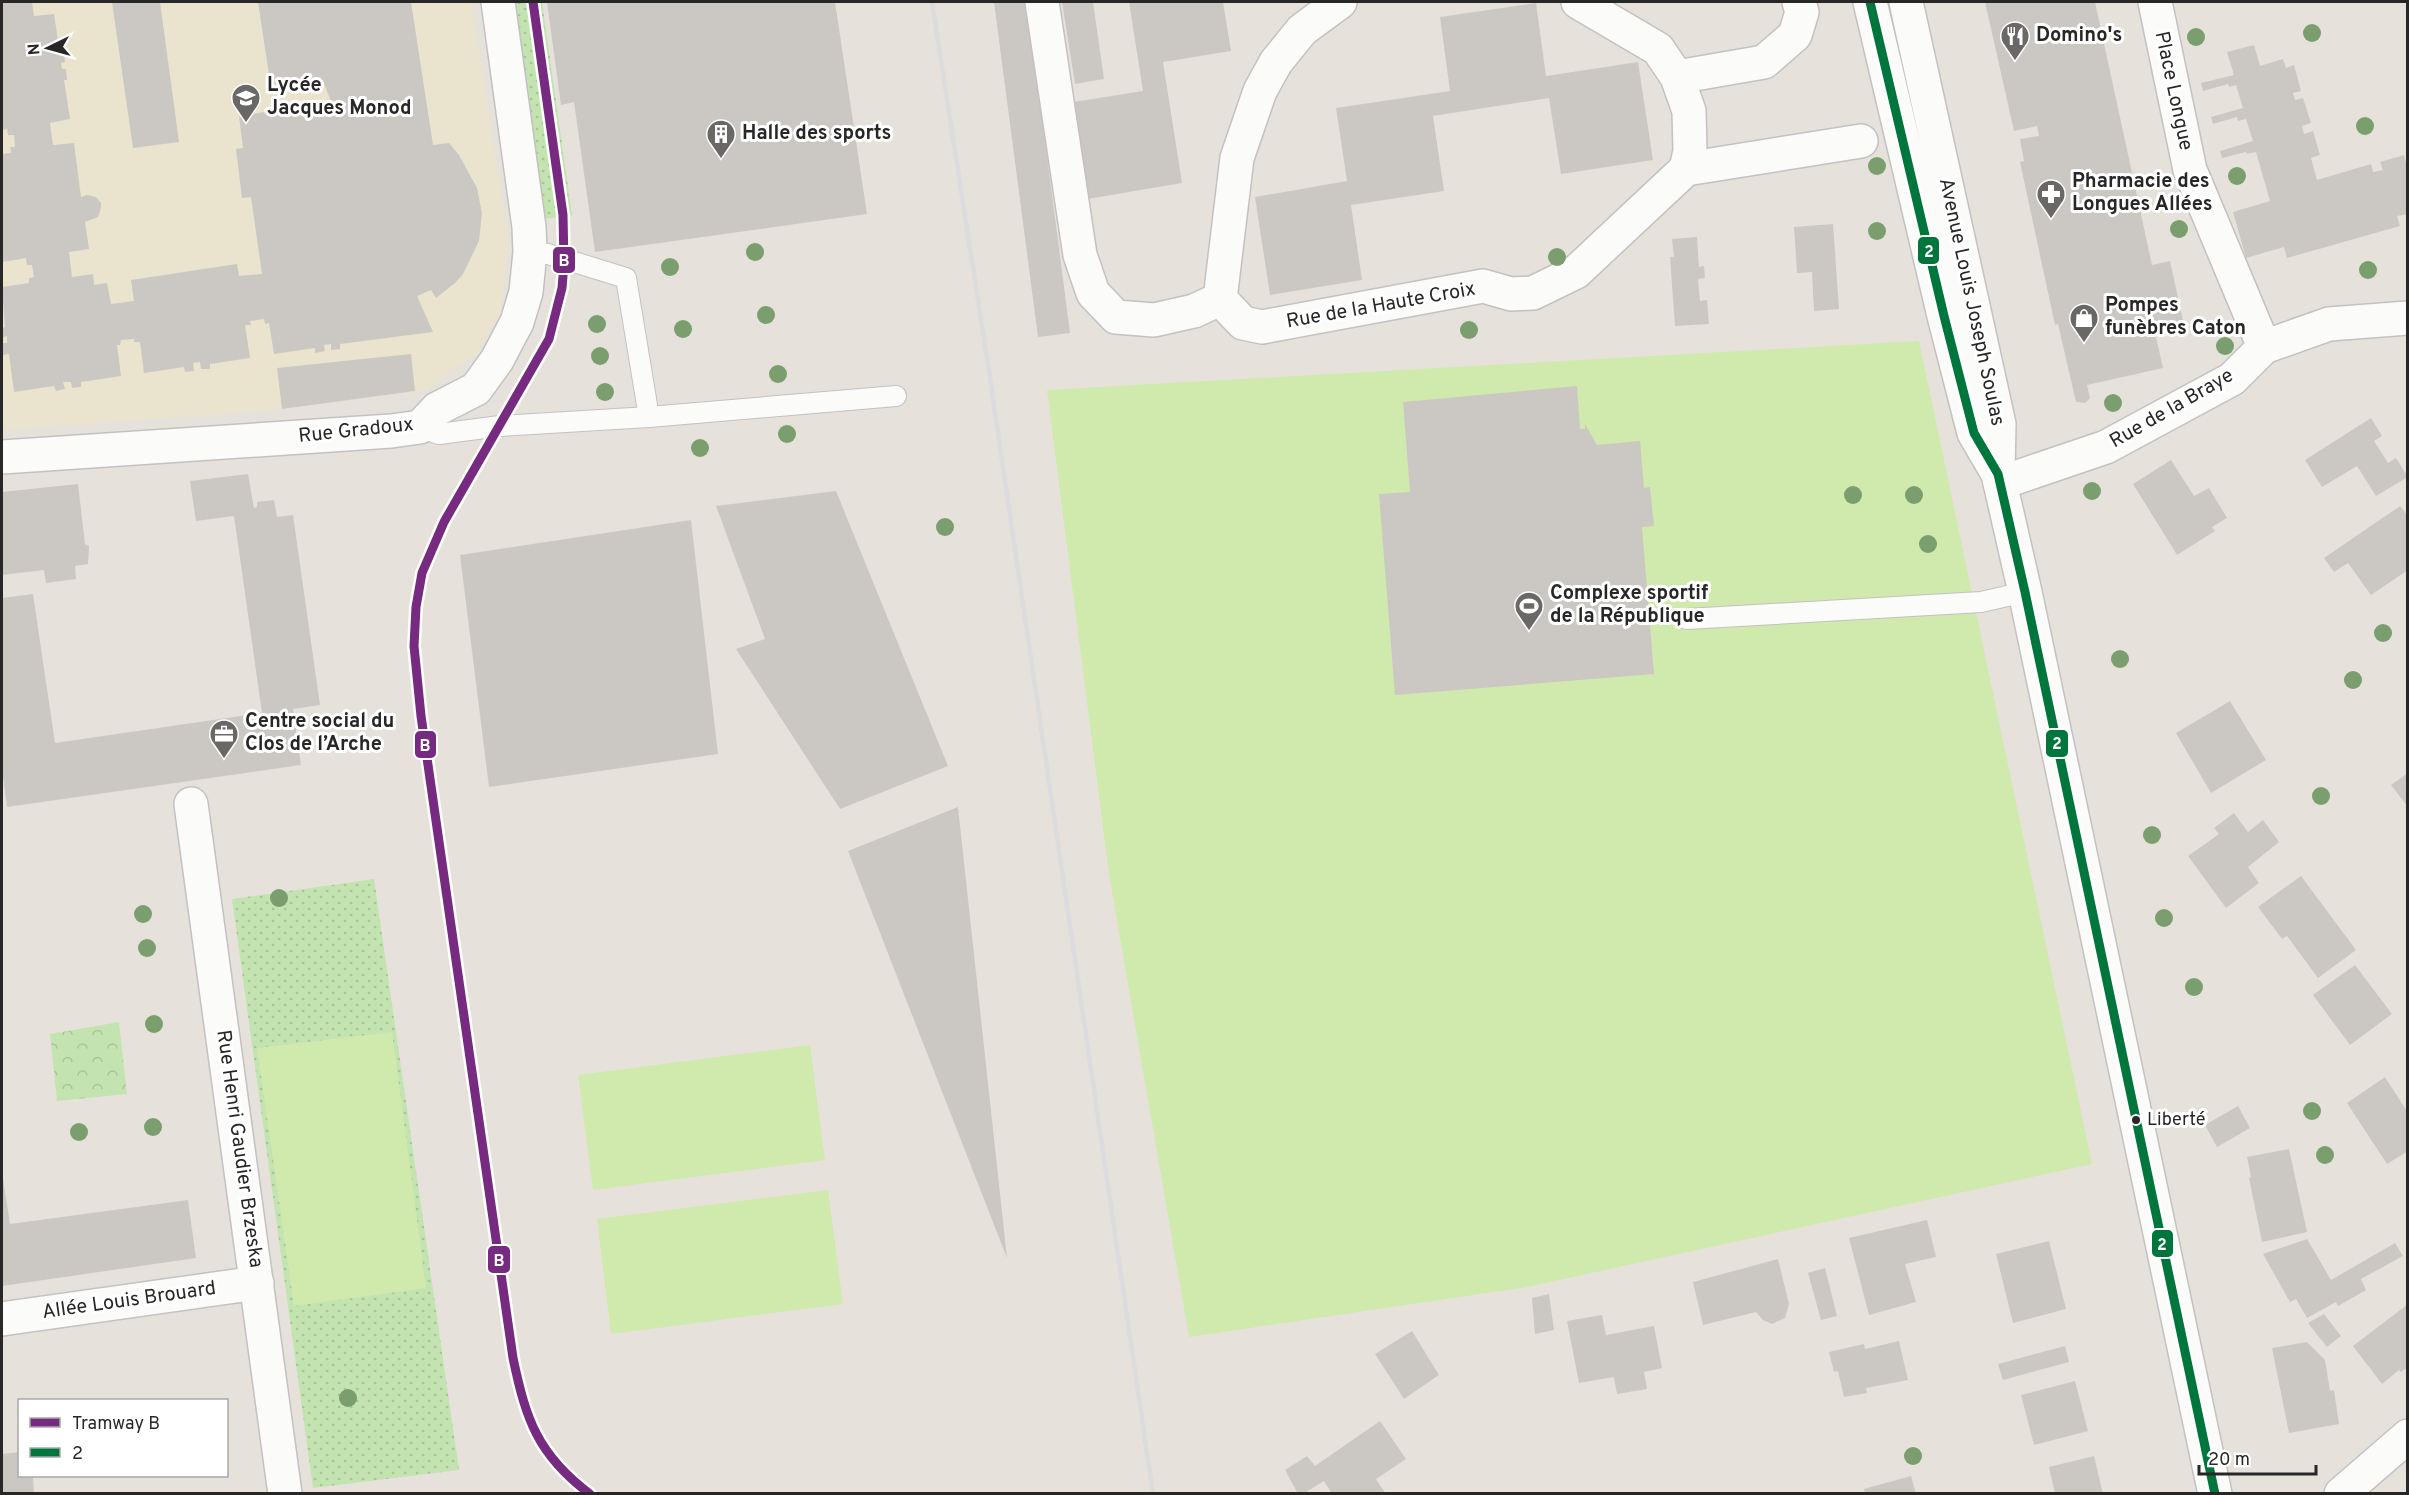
<svg xmlns="http://www.w3.org/2000/svg" width="2409" height="1495" viewBox="0 0 2409 1495" font-family="Overpass,sans-serif">
	<defs>
		<pattern id="grass-dots" width="8" height="8" patternUnits="userSpaceOnUse" patternTransform="scale(1.5)"><rect width="8" height="8" fill="#c3e4b1"/><path d="M2 2h.1M6 6h.1" fill="none" stroke="#a8c498" stroke-width="1.8" stroke-linecap="round"/></pattern>
		<pattern id="park-crowns" width="20" height="18" patternUnits="userSpaceOnUse" patternTransform="scale(1.5)"><rect width="20" height="18" fill="#c3e4b1"/><path d="M2 6a3 3 0 1 1 6 0M12 15a3 3 0 1 1 6 0" fill="none" stroke="#a8c498"/></pattern>
	</defs>
	<rect width="100%" height="100%" fill="#e6e2db"/>
	<path fill="#eae3ce" d="M2 2H471L509 245 500 313 476 355 455 367 428 390 263 411 2 430Z"/>
	<path fill="url(#grass-dots)" d="M508 2H542L572 215 538 220Z
		M374 879 459 1470 313 1488 232 899Z"/>
	<path fill="url(#park-crowns)" d="M119 1022 127 1094 57 1101 50 1034Z"/>
	<path fill="#d0e9ad" d="M1919 341 2092 1164 1527 1287 1189 1337 1109 874 1047 390Z
		M392 1032 426 1288 294 1306 257 1048Z
		M810 1045 825 1160 593 1190 578 1075Z
		M828 1190 843 1304 611 1334 597 1219Z"/>
	<path fill="#cbc8c3" d="M2 2H32L34 16 54 14 60 54 64 53 65 62 61 63 62 69H66L67 80H64L70 119 50 123 53 145 74 143 81 197 87 195 96 197 101 203V208L98 217 85 222 89 249 69 252 72 277 93 274 94 285 107 283 111 304 134 301 131 280 237 264 239 276 262 274 251 197 242 198 236 149 243 148 239 116 278 110V107L287 105 288 111 294 110V104L303 103V106L331 102 323 80 271 88 258 2H411L433 145 449 143 459 155 477 188 482 213 479 241 463 274 455 283 436 298 431 290 417 296 433 332 340 344V349L331 350V344L324 345 325 351 315 353V348L274 354 269 323 265 324 264 319 250 321 251 325H245L250 358 210 364V369H201L200 362 193 363 194 371 185 372 184 367 144 373 140 342H134V339L121 340 120 345H117L121 376 81 382V387L72 388 71 382H63L65 389 56 391 54 386 14 392 9 354 3 355 2 343H7V336L2 338V328L5 327 2 287 29 283V278L34 277 32 265H27L26 258 2 262V154L11 153 10 147H15L14 135H8L7 129 2 130Z
		M112 2H160L179 142 133 148Z
		M547 2H835L867 214 595 252 574 102 561 105Z
		M994 2H1027L1070 333 1038 337Z
		M1062 2H1093L1104 79 1075 84Z
		M1129 2H1223L1231 51 1163 62 1182 183 1088 199 1073 102 1143 91Z
		M1985 2H2095L2152 265 2170 261 2184 325 2155 332 2163 368 2087 385 2090 398 2085 403 2076 402 2058 324 2055 325 2020 162 2024 161 2020 139 2039 136 2037 126 2014 131Z
		M1536 3 1546 76 1638 62 1653 160 1561 174 1549 98 1433 116 1444 191 1351 205 1362 280 1270 295 1255 197 1347 181 1336 108 1450 91 1440 17Z
		M2254 45 2260 66 2283 59 2286 68 2294 65 2301 91 2293 93 2295 100 2303 98 2311 123 2302 126 2304 134 2313 131 2320 155 2311 158 2317 180 2371 164 2373 172 2383 170 2380 162 2404 155 2406 163 2408 162V214L2397 216 2400 226 2287 258 2284 247 2246 258 2233 212 2270 201 2256 152 2247 154 2246 152 2222 158 2220 151 2253 141 2246 119 2238 121 2237 117 2213 124 2211 117 2243 108 2236 85 2229 87 2228 84 2203 91 2201 83 2234 75 2227 52Z
		M1833 224 1839 309 1814 311 1812 272 1797 273 1794 227Z
		M1697 237 1699 267 1704 266 1705 278 1698 279 1700 301 1707 300 1709 324 1675 326 1670 257H1674L1672 239Z
		M411 354 415 391 282 409 277 368Z
		M1577 386 1580 429H1585V424L1597 445 1640 441 1644 488 1650 487 1654 526 1642 527 1654 674 1395 695 1379 494 1410 492 1403 402Z
		M2371 418 2382 436 2374 441 2388 463 2396 458 2408 477 2376 496 2357 466 2322 487 2305 460Z
		M2171 460 2194 496 2209 488 2227 518 2212 527 2215 531 2177 555 2133 484Z
		M248 474 254 508 257 507V502L274 500 277 517 293 515 320 705 293 709 301 765 7 807 2 769V598L33 594 55 743 262 713 234 516 196 521 190 481Z
		M78 484 85 544 89 546 88 564 75 566 76 579 46 583 44 570 2 575V492Z
		M836 491 948 766 840 809 736 649 765 639 716 506Z
		M2400 506 2408 516V570L2371 595 2348 563 2334 572 2324 558Z
		M691 520 718 754 489 787 460 555Z
		M2230 701 2266 760 2211 793 2176 733Z
		M2408 773V807L2391 785Z
		M958 807 1007 1258 848 851Z
		M2234 813 2248 832 2263 820 2279 842 2248 867 2259 883 2226 908 2188 856 2219 834 2214 828Z
		M2301 876 2356 950 2318 978 2287 936 2282 939 2258 907Z
		M2355 965 2392 1014 2350 1045 2313 995Z
		M2385 1077 2408 1113V1151L2387 1164 2347 1103Z
		M2238 1106 2250 1128 2217 1147 2205 1125Z
		M2289 1149 2307 1232 2262 1242 2249 1178 2251 1177 2247 1157Z
		M2 1172 10 1224 188 1200 196 1258 2 1286Z
		M1927 1220 1936 1257 1905 1264 1916 1302 1869 1315 1849 1238Z
		M2307 1239 2331 1280 2395 1243 2403 1256 2361 1279 2366 1290 2338 1306 2336 1302 2307 1318 2296 1299 2290 1302 2263 1254Z
		M2049 1241 2066 1309 2013 1323 1996 1254Z
		M1778 1259 1789 1304 1785 1318 1772 1324 1763 1320 1756 1312 1703 1325 1693 1282Z
		M1825 1268 1837 1316 1821 1320 1808 1273Z
		M1549 1294 1554 1330 1535 1334 1532 1298Z
		M2408 1304V1367L2401 1372 2399 1370 2382 1384 2353 1346Z
		M2324 1314 2341 1336 2327 1347 2308 1323Z
		M1602 1315 1606 1335 1654 1326 1662 1368 1644 1372 1647 1389 1617 1394 1614 1377 1579 1383 1567 1321Z
		M1412 1331 1439 1375 1404 1399 1375 1354Z
		M1899 1341 1908 1380 1866 1388 1867 1393 1844 1397 1838 1371 1834 1372 1829 1352 1864 1344 1865 1349Z
		M2307 1342 2325 1360 2330 1391 2334 1390 2339 1424 2289 1433 2272 1348Z
		M2065 1346 2069 1362 2003 1380 1998 1364Z
		M2075 1381 2088 1431 2034 1445 2021 1395Z
		M1380 1421 1406 1459 1376 1479 1386 1494H1332L1324 1481 1303 1494H1298L1285 1470 1307 1456 1315 1466Z
		M20 1452V1476H33L34 1494H2V1454Z
		M2094 1456 2103 1494H2055L2049 1467Z
		M1911 1476 1916 1494H1865L1864 1489Z"/>
	<g fill="none" stroke-linecap="round" stroke-linejoin="round">
		<g stroke="#c3c1c1" stroke-width="22">
			<path id="service" d="M530 252 548 254 626 278 649 417
				M420 427 439 434 500 426 649 417 896 396
				M1687 619 1981 602 2025 592"/>
		</g>
		<g stroke="#c3c1c1" stroke-width="36">
			<path id="minor" d="M1042 2 1080 255 1093 293 1116 317 1154 320 1194 311 1220 299
				M1340 2 1302 30 1276 62 1260 91 1237 158 1220 299 1243 323 1262 327 1483 286 1511 294 1533 293 1576 272 1686 169 1690 151 1689 111 1677 77 1658 49 1578 2
				M2155 2 2190 170 2264 347
				M1677 77 1764 62 1795 35 1802 12 1799 2
				M1686 169 1861 141
				M2 457 391 431 420 427 437 409 476 389 497 360 517 322 526 292 530 252 529 227 498 2
				M2000 483 2106 447 2232 379 2264 347 2329 324 2408 318
				M191 804 285 1494
				M2 1319 257 1283
				M2341 1494 2408 1436"/>
		</g>
		<g stroke="#c3c1c1" stroke-width="36">
			<path id="secondary" d="M1870 2 1944 316 1974 433 1998 474
				M1906 2 1999 424 1998 474 2025 592 2215 1494"/>
		</g>
		<use href="#service" stroke="#fbfbfa" stroke-width="20"/>
		<use href="#minor" stroke="#fbfbfa" stroke-width="33"/>
		<use href="#secondary" stroke="#fbfbfa" stroke-width="33"/>
		<path stroke="#dcdbdd" stroke-width="4.5" d="M932 2 990 378 1153 1494"/>
		<g stroke="#fff" stroke-width="14">
			<path id="bus-1" d="M1870 2 1944 316 1974 433 1998 474 2025 592 2215 1494"/>
		</g>
		<use href="#bus-1" stroke="#00763c" stroke-width="9"/>
		<g stroke="#fff" stroke-width="14">
			<path id="tram-1" d="M533 2 563 215 564 264 562 288 549 339 444 522 422 573 416 607 414 646 421 716 513 1358C526 1420 538 1455 590 1494"/>
		</g>
		<use href="#tram-1" stroke="#762a80" stroke-width="9"/>
	</g>
	<g fill="#7a9e6e">
		<circle cx="2312" cy="33" r="9"/>
		<circle cx="2196" cy="37" r="9"/>
		<circle cx="2365" cy="126" r="9"/>
		<circle cx="1877" cy="166" r="9"/>
		<circle cx="2237" cy="176" r="9"/>
		<circle cx="2179" cy="229" r="9"/>
		<circle cx="1877" cy="231" r="9"/>
		<circle cx="755" cy="252" r="9"/>
		<circle cx="1557" cy="257" r="9"/>
		<circle cx="670" cy="267" r="9"/>
		<circle cx="2368" cy="270" r="9"/>
		<circle cx="766" cy="315" r="9"/>
		<circle cx="597" cy="324" r="9"/>
		<circle cx="683" cy="329" r="9"/>
		<circle cx="1469" cy="330" r="9"/>
		<circle cx="2225" cy="346" r="9"/>
		<circle cx="600" cy="356" r="9"/>
		<circle cx="778" cy="374" r="9"/>
		<circle cx="605" cy="392" r="9"/>
		<circle cx="2113" cy="403" r="9"/>
		<circle cx="787" cy="434" r="9"/>
		<circle cx="700" cy="448" r="9"/>
		<circle cx="2092" cy="491" r="9"/>
		<circle cx="1853" cy="495" r="9"/>
		<circle cx="1914" cy="495" r="9"/>
		<circle cx="945" cy="527" r="9"/>
		<circle cx="1928" cy="544" r="9"/>
		<circle cx="2383" cy="633" r="9"/>
		<circle cx="2120" cy="659" r="9"/>
		<circle cx="2353" cy="680" r="9"/>
		<circle cx="2321" cy="796" r="9"/>
		<circle cx="2152" cy="835" r="9"/>
		<circle cx="279" cy="898" r="9"/>
		<circle cx="143" cy="914" r="9"/>
		<circle cx="2164" cy="918" r="9"/>
		<circle cx="147" cy="948" r="9"/>
		<circle cx="2194" cy="987" r="9"/>
		<circle cx="154" cy="1024" r="9"/>
		<circle cx="2312" cy="1111" r="9"/>
		<circle cx="153" cy="1127" r="9"/>
		<circle cx="79" cy="1132" r="9"/>
		<circle cx="2325" cy="1155" r="9"/>
		<circle cx="348" cy="1398" r="9"/>
		<circle cx="1913" cy="1456" r="9"/>
	</g>
	<defs>
		<g id="restaurant-pin" transform="scale(1.5)"><path d="M0 17L-7.5 6A9.5 9.5 0 1 1 7.5 6Z" fill="#6a6866" stroke="#fff"/><path d="M-5-6h1v4h1v-4h1v4h1v-4h1v5L-1.5 .5V6h-2V.5L-5-1ZM5-6V6H3V1.5H1.5Q1.5-4 5-6Z" fill="#fff"/></g>
		<g id="school-pin" transform="scale(1.5)"><path d="M0 17L-7.5 6A9.5 9.5 0 1 1 7.5 6Z" fill="#6a6866" stroke="#fff"/><path d="M0-5L7-2L0 1L-7-2ZM-4 1L0 2.5L4 1V4Q0 6-4 4Z" fill="#fff"/></g>
		<g id="building-pin" transform="scale(1.5)"><path d="M0 17L-7.5 6A9.5 9.5 0 1 1 7.5 6Z" fill="#6a6866" stroke="#fff"/><path d="M-4-6H4V6H1V3H-1V6H-4ZM-2.5-4.3h1.7v1.8h-1.7ZM.8-4.3h1.7v1.8H.8ZM-2.5-1h1.7V.8h-1.7ZM.8-1h1.7V.8H.8Z" fill="#fff"/></g>
		<g id="pharmacy-pin" transform="scale(1.5)"><path d="M0 17L-7.5 6A9.5 9.5 0 1 1 7.5 6Z" fill="#6a6866" stroke="#fff"/><path d="M-2-6h4v4h4v4h-4v4h-4v-4h-4v-4h4Z" fill="#fff"/></g>
		<g id="shop-pin" transform="scale(1.5)"><path d="M0 17L-7.5 6A9.5 9.5 0 1 1 7.5 6Z" fill="#6a6866" stroke="#fff"/><path d="M-5-2.5h2.3a2.7 3.5 0 0 1 5.4 0H5L5.5 6h-11ZM-1.5-2.5h3a1.5 2.3 0 0 0-3 0Z" fill="#fff"/></g>
		<g id="stadium-pin" transform="scale(1.5)"><path d="M0 17L-7.5 6A9.5 9.5 0 1 1 7.5 6Z" fill="#6a6866" stroke="#fff"/><path d="M0-5a6.5 5 0 1 0 0 10a6.5 5 0 1 0 0-10ZM-3.5-1.8h7v3.6h-7Z" fill="#fff"/></g>
		<g id="office-pin" transform="scale(1.5)"><path d="M0 17L-7.5 6A9.5 9.5 0 1 1 7.5 6Z" fill="#6a6866" stroke="#fff"/><path d="M-6-3h4V-5.5h4V-3h4V5H-6ZM-1-4.5V-3h2v-1.5ZM-6 0V1H6V0Z" fill="#fff"/></g>
	</defs>
	<g fill-rule="evenodd">
		<use href="#restaurant-pin" x="2015" y="36"/>
		<use href="#school-pin" x="246" y="98"/>
		<use href="#building-pin" x="721" y="134"/>
		<use href="#pharmacy-pin" x="2051" y="194"/>
		<use href="#shop-pin" x="2084" y="318"/>
		<use href="#stadium-pin" x="1529" y="606"/>
		<use href="#office-pin" x="224" y="734"/>
	</g>
	<circle fill="#272727" stroke="#fff" stroke-width="2" cx="2136" cy="1120" r="5"/>
	<g text-anchor="middle" dominant-baseline="central" stroke-width="6" stroke-linejoin="round" paint-order="stroke">
		<g font-size="18" fill="#272727" stroke="#fff" text-anchor="start">
			<text x="2147" y="1120">Liberté</text>
		</g>
		<g font-size="20" font-weight="bold" fill="#272727" stroke="#fff" text-anchor="start">
			<text x="2036" y="36">Domino's</text>
			<text x="267" y="86">Lycée<tspan x="267" dy="23">Jacques Monod</tspan></text>
			<text x="742" y="134">Halle des sports</text>
			<text x="2072" y="182">Pharmacie des<tspan x="2072" dy="23">Longues Allées</tspan></text>
			<text x="2105" y="306">Pompes<tspan x="2105" dy="23">funèbres Caton</tspan></text>
			<text x="1550" y="594">Complexe sportif<tspan x="1550" dy="23">de la République</tspan></text>
			<text x="245" y="722">Centre social du<tspan x="245" dy="23">Clos de l’Arche</tspan></text>
		</g>
		<g font-size="20" fill="#272727" stroke="#fff">
			<text transform="translate(2173 91) rotate(78)">Place Longue</text>
			<text transform="translate(1971 302) rotate(78)">Avenue Louis Joseph Soulas</text>
			<text transform="translate(1381 306) rotate(-10)">Rue de la Haute Croix</text>
			<text transform="translate(2172 409) rotate(-30)">Rue de la Braye</text>
			<text transform="translate(356 431) rotate(-6)">Rue Gradoux</text>
			<text transform="translate(239 1149) rotate(82)">Rue Henri Gaudier Brzeska</text>
			<text transform="translate(129 1301) rotate(-8)">Allée Louis Brouard</text>
		</g>
	</g>
	<g stroke="#fff" stroke-width="2">
		<rect x="1917" y="236" width="23" height="29" rx="6" fill="#00763c"/>
		<rect x="552" y="246" width="24" height="28" rx="6" fill="#762a80"/>
		<rect x="2045" y="729" width="24" height="29" rx="6" fill="#00763c"/>
		<rect x="414" y="730" width="23" height="29" rx="6" fill="#762a80"/>
		<rect x="2151" y="1229" width="23" height="29" rx="6" fill="#00763c"/>
		<rect x="487" y="1245" width="24" height="29" rx="6" fill="#762a80"/>
	</g>
	<g font-size="16" text-anchor="middle" font-weight="bold" fill="#fff">
		<text x="1929" y="257">2</text>
		<text x="564" y="266">B</text>
		<text x="2057" y="749">2</text>
		<text x="425" y="751">B</text>
		<text x="2162" y="1250">2</text>
		<text x="499" y="1266">B</text>
	</g>
	<rect width="2409" height="1495" fill="none" stroke="#272727" stroke-width="6"/>
	<rect x="18" y="1399" width="210" height="78" fill="#ffffff" stroke="#a9a9a9" stroke-width="1.5"/>
	<rect x="30" y="1418" width="30" height="9" fill="#762a80" stroke="#a9a9a9" stroke-width="1.5"/>
	<text x="72" y="1429" font-size="18" fill="#272727">Tramway B</text>
	<rect x="30" y="1448" width="30" height="9" fill="#00763c" stroke="#a9a9a9" stroke-width="1.5"/>
	<text x="72" y="1459" font-size="18" fill="#272727">2</text>
	<g transform="translate(48 48) rotate(265)" stroke="#ffffff" stroke-width="4.5" paint-order="stroke">
	<path d="M0-4.5L10 22L0 15L-10 22Z" fill="#272727"/>
	<text y="-9" font-size="16" font-weight="bold" text-anchor="middle" fill="#272727">N</text>
	</g>
	<path d="M2199 1465v9h117v-9" fill="none" stroke="#272727" stroke-width="3"/>
	<text x="2208" y="1465" font-size="18" fill="#272727" stroke="#ffffff" stroke-width="4.5" paint-order="stroke">20 m</text>
</svg>
